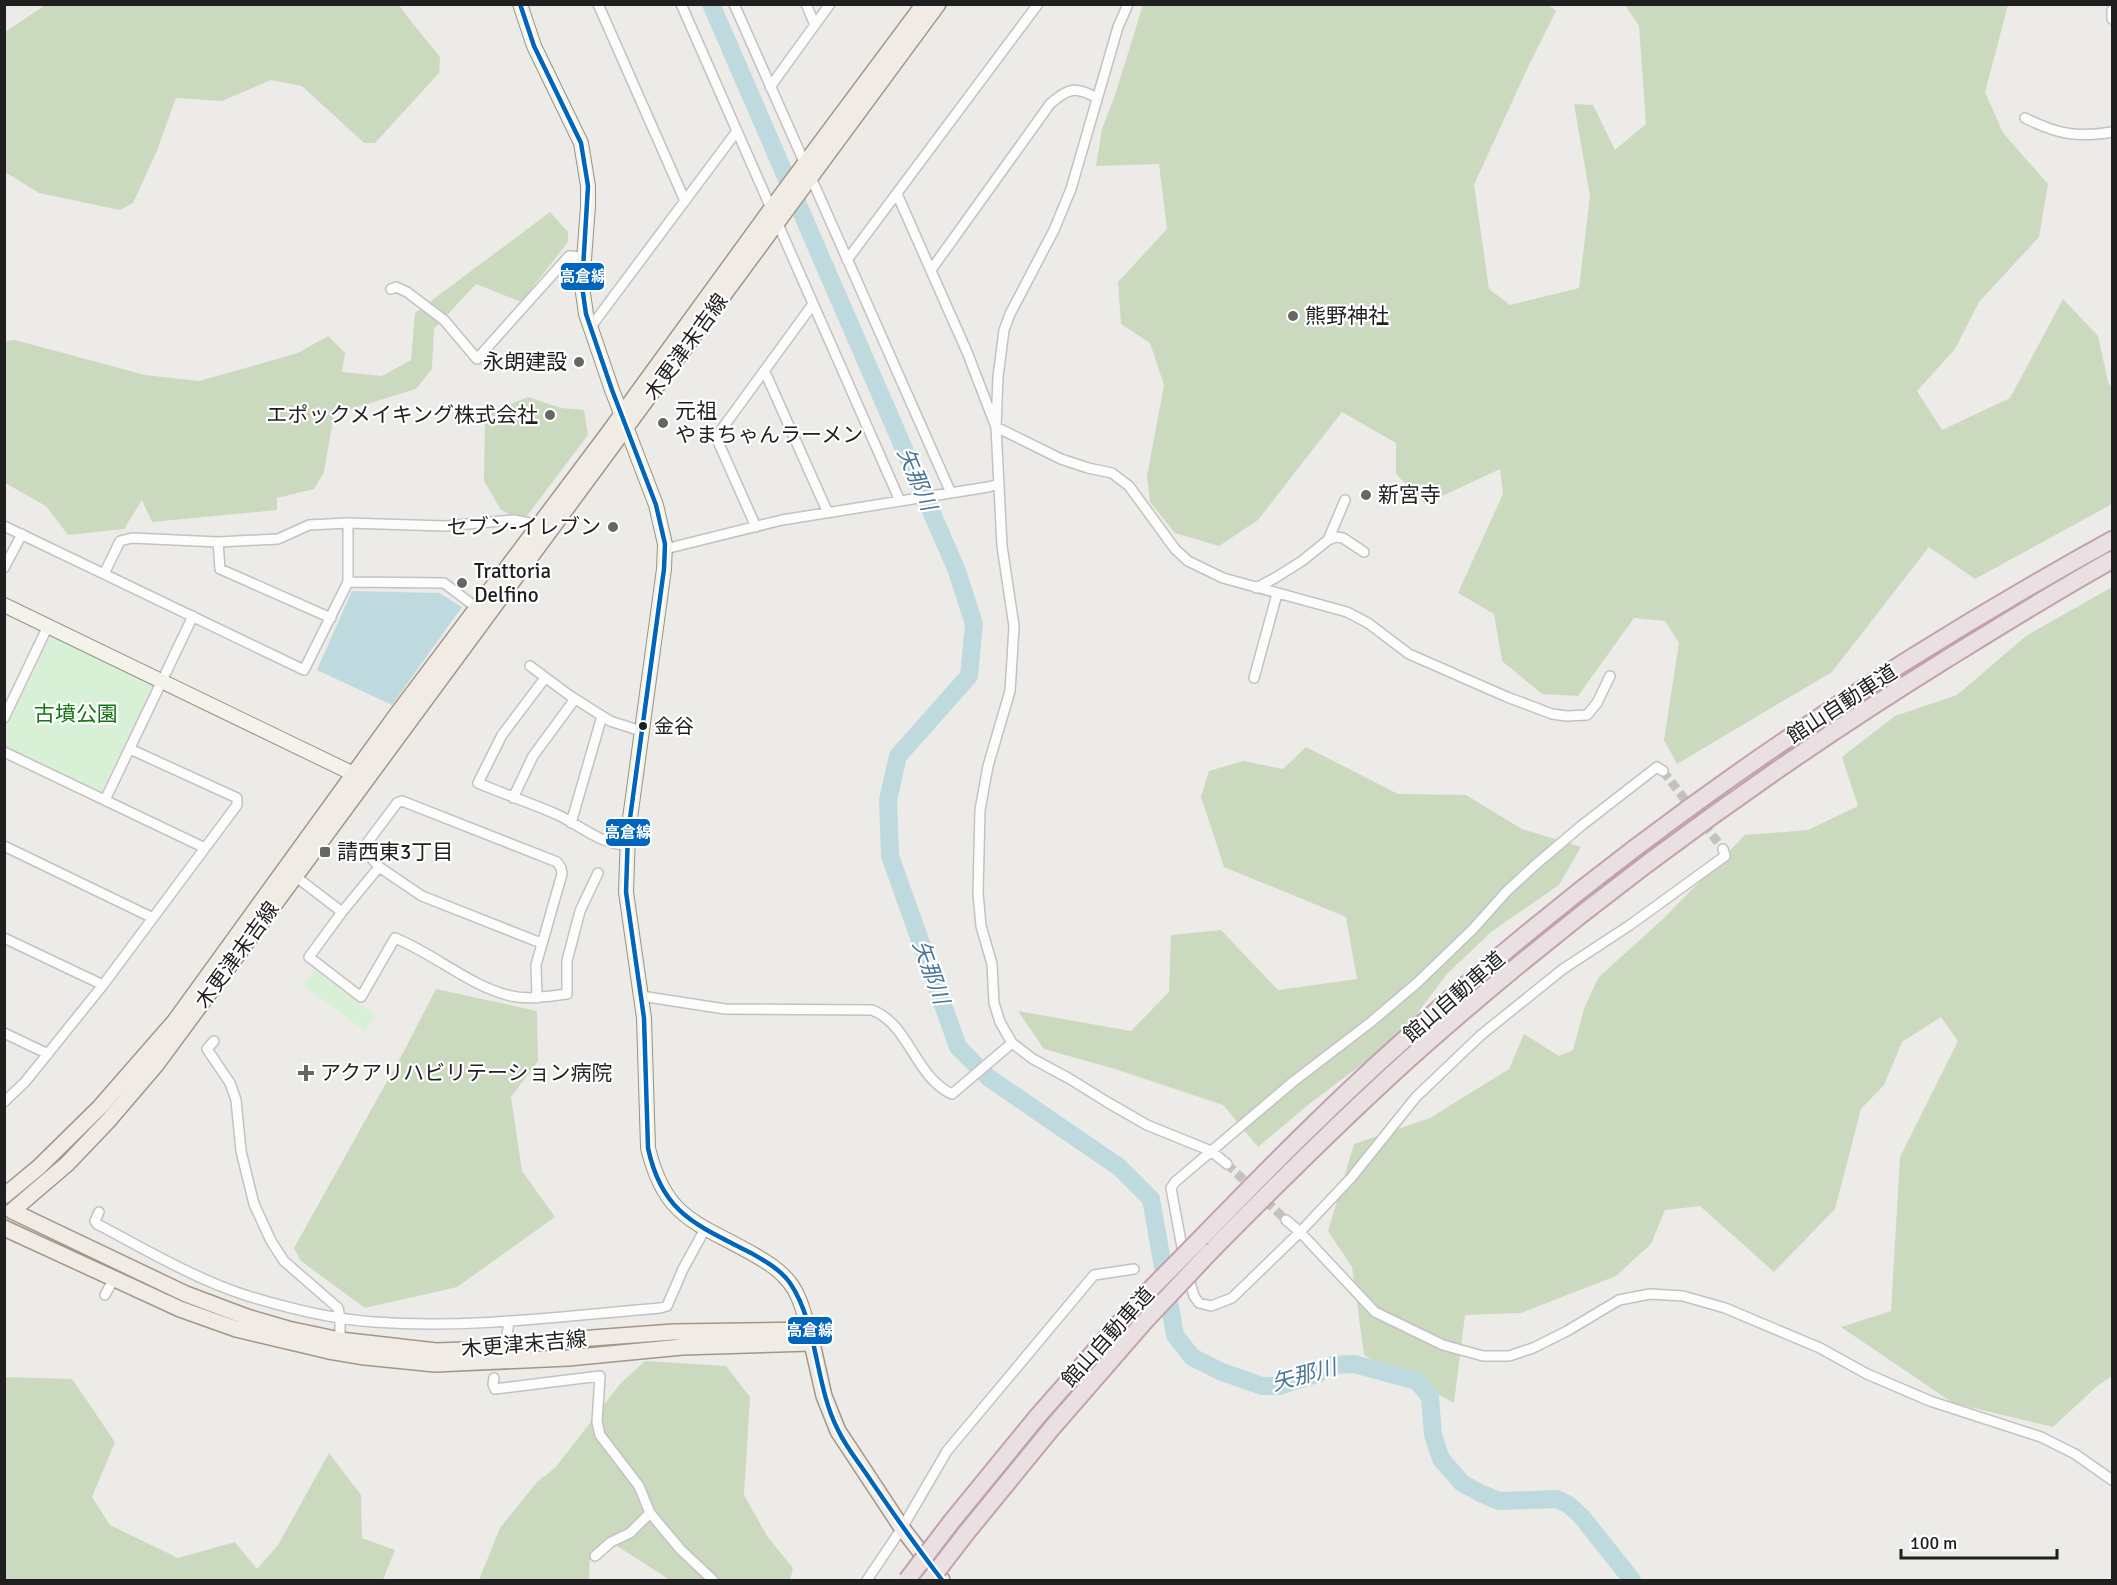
<svg xmlns="http://www.w3.org/2000/svg" width="2117" height="1585" viewBox="0 0 2117 1585" font-family="Signika,'Noto Sans JP',sans-serif">
	<rect width="100%" height="100%" fill="#edebe8"/>
	<path fill="#cbd9bf" d="M47 4 399 5 410 20 440 57 439 73 375 143H364L302 86 271 80 222 101 176 98 156 153 133 203 120 210 39 193 5 172V32Z
		M1143 5 1547 4 1556 11 1527 69 1474 185 1489 289 1510 305 1579 288 1590 196 1574 104 1593 105 1615 150 1646 124 1639 26 1625 5H2008L1985 92 2003 133 2048 184 2039 237 1979 302 1955 349 1917 391 1942 430 2010 398 2063 299 2098 336 2108 382 2112 388V504L1975 579 1929 547 1832 672 1677 764 1664 740 1679 643 1665 621 1634 618 1578 696 1542 694 1502 661 1494 614 1458 593 1503 494 1500 469 1425 504 1396 474V443L1342 412 1258 520 1219 546 1175 533 1150 502 1147 476 1164 385 1150 343 1121 324 1118 282 1167 229 1159 164 1096 166 1102 129 1115 95Z
		M550 212 568 232V242L521 302 476 284 434 329 432 369 416 389 334 414 324 472 314 489 277 498V510L152 522 142 500 124 529 68 535 46 506 5 483V341L15 340 145 375 199 381 298 353 328 336 345 353 342 372 382 376 411 360 415 313Z
		M528 397 561 408 584 410 588 435 523 521 501 510 484 481 485 415Z
		M2112 587V1376L2096 1387 2053 1427 1953 1403 1841 1327 1891 1311 1900 1157 1958 1041 1941 1017 1902 1042 1884 1085 1861 1109 1835 1209 1774 1272 1700 1206 1665 1210 1651 1244 1616 1276 1521 1313 1465 1315 1454 1403 1364 1355 1352 1267 1328 1231 1354 1144 1430 1118 1509 1069 1524 1034 1559 1056 1573 1050 1584 1009 1598 978 1664 918 1745 835 1808 830 1858 806 1842 757 1895 716 1957 695 2026 636Z
		M1306 747 1398 794 1466 795 1522 829 1581 847 1559 885 1491 932 1447 974 1401 1035 1309 1104 1258 1147 1223 1105 1115 1069 1044 1049 1018 1011 1131 1031 1169 992 1171 935 1221 930 1278 990 1357 979 1346 917 1224 867 1201 797 1209 771 1243 761 1283 769Z
		M436 989 537 1011 538 1061 511 1097 522 1171 555 1217 457 1287 365 1308 301 1261 294 1248 404 1051Z
		M645 1361 726 1366 750 1397 744 1495 767 1536 793 1568 790 1580H670L614 1544 590 1553 589 1580H479L500 1528 537 1482 555 1468 620 1384Z
		M5 1377 72 1379 115 1442 92 1497 110 1525 178 1558 235 1542 257 1569 278 1545 329 1453 361 1495 362 1538 395 1550 383 1580H5Z"/>
	<path fill="#d8f0d5" d="M51 635 154 684 101 793 5 746 4 732Z
		M314 970 376 1016 365 1031 303 985Z"/>
	<path fill="#bedade" d="M352 591 439 593 462 607 392 705 317 670Z"/>
	<g fill="none" stroke-linecap="round" stroke-linejoin="round">
		<path stroke="#bedade" stroke-width="18" d="M711 4 957 571 974 624 969 676 898 756 888 800 890 856 958 1047 989 1078 1119 1167 1151 1199 1175 1335 1192 1357 1222 1372 1262 1386H1279L1317 1374 1332 1365 1354 1364 1417 1381 1430 1397 1433 1435 1441 1459 1462 1483 1480 1493 1499 1501 1557 1499 1569 1505 1582 1517 1632 1580"/>
		<path stroke="#c4c2c0" stroke-width="9" stroke-dasharray="9 4.5" stroke-linecap="butt" d="M1663 771 1723 849
			M1227 1164 1286 1220"/>
		<g stroke="#c3c2c0" stroke-width="12">
			<path id="street" d="M598 4 685 201
				M681 4 900 501
				M734 4 951 493
				M806 4 815 25
				M1128 4 1118 27 1071 189 1054 230 1010 314 1004 330 998 377 996 427 1002 546 1014 626 1012 660 1010 691 988 766 980 810 978 893 981 926 992 964 994 1003 1000 1022 1012 1043 1033 1059 1070 1079 1107 1102 1147 1125 1211 1151 1227 1164
				M2112 10V19
				M770 87 830 4
				M2025 118C2057 134 2077 138 2112 132
				M897 194 967 352 996 427 1061 459 1088 468 1112 473 1129 486 1175 549 1188 561 1223 578 1347 612 1368 623 1409 654 1507 697 1552 714 1567 716 1587 715 1597 703 1610 676
				M847 260 1038 4
				M931 270 1050 104C1068 88 1075 86 1097 98
				M391 289 396 287 407 292 444 320 477 359 569 256 583 257
				M590 328 737 131
				M765 372 828 513
				M4 526 304 670 348 582 444 583 477 608
				M756 527 716 437 813 304
				M1328 540 1345 500
				M218 542 220 569 331 618
				M665 549 782 520 988 487 999 484
				M4 568 22 534
				M104 574 120 541 132 538 218 542 278 539 309 525 348 523 445 526 514 520 539 525
				M348 582V523
				M1256 588 1275 578 1302 561 1328 540 1336 537 1343 538 1364 552
				M530 666 569 695 610 721 641 731
				M545 678 502 735 478 783C504 794 530 803 556 814 580 825 599 844 627 845
				M1254 678 1277 594
				M4 718 48 626
				M4 752 205 848
				M513 798 533 756 575 699
				M105 800 193 616
				M571 823 602 716
				M4 846 153 918
				M379 867 342 912 309 957 361 997 395 938C435 954 469 986 511 996 529 1000 549 996 567 994V961L580 911 598 873
				M295 876 342 912
				M4 938 103 985
				M641 996 725 1009 872 1010C910 1025 914 1076 952 1094L1012 1043
				M537 998 536 965 562 874 561 868 557 862 402 801 397 803 367 843 364 849 379 867 422 896 541 943
				M4 1033 48 1054
				M214 1041 207 1049 230 1083 236 1100 241 1151 249 1184 254 1204 271 1241 284 1261 338 1308 340 1318V1340
				M4 1102 25 1082 103 985 237 805V798L130 749
				M99 1212 95 1221 97 1224C145 1249 193 1278 245 1295 287 1308 330 1319 374 1322 469 1329 565 1316 660 1308L667 1306 683 1269 705 1229
				M1286 1220 1300 1232 1375 1312 1443 1345 1483 1356H1509L1533 1348 1567 1331 1619 1300 1650 1294 1683 1296 1725 1308 1820 1348 1867 1374 1930 1401 2041 1437 2075 1454 2112 1480
				M1184 1258 1171 1188 1175 1182 1294 1081 1371 1022 1417 983 1473 929 1507 891 1534 866 1581 826 1657 767 1663 771
				M1188 1275 1194 1296 1199 1303 1211 1306 1232 1298 1300 1232 1351 1178 1416 1097 1481 1035 1563 969 1630 925 1725 856 1723 849
				M105 1295 113 1280
				M507 1335 509 1321
				M494 1378 493 1384 495 1389 600 1376 597 1422 600 1435 639 1486 650 1513 681 1550 713 1580
				M595 1556 611 1542 630 1533 650 1513
				M867 1580 902 1528 947 1451 1094 1275 1134 1269"/>
		</g>
		<g stroke="#969581" stroke-width="16">
			<path id="secondary" d="M520 4 534 46 581 143 588 186V206L582 286 586 314 612 390 656 505 665 544 664 569 628 833 626 892 644 1018 648 1148C665 1219 697 1222 753 1254 767 1262 780 1270 790 1283 800 1296 804 1314 809 1330
				M4 605 362 778"/>
		</g>
		<g stroke="#a29686" stroke-width="18">
			<path id="primary" d="M938 4 156 1065 109 1120 67 1164 12 1211 186 1294 247 1317 288 1329 340 1340 436 1351 496 1349 565 1340 673 1332 809 1330 824 1396 838 1431 902 1528 942 1580
				M4 1196 39 1167 100 1107 175 1021 398 713 607 435 772 208 924 4
				M4 1228 180 1309 236 1329 329 1351 365 1357 435 1364 568 1358 682 1347 811 1343"/>
		</g>
		<g stroke="#c0a1ad" stroke-width="20">
			<path id="highway" d="M1202 1237C1268 1169 1334 1102 1405 1039 1618 845 1860 679 2112 540
				M1210 1252C1278 1183 1347 1114 1420 1049 1583 905 1760 775 1945 660 2000 626 2056 591 2112 560
				M952 1521 1037 1417 1137 1303
				M967 1532 1052 1428 1145 1321"/>
		</g>
		<use href="#street" stroke="#fcfcfc" stroke-width="9"/>
		<use href="#secondary" stroke="#f3f3eb" stroke-width="14"/>
		<use href="#primary" stroke="#f0ebe5" stroke-width="15"/>
		<use href="#highway" stroke="#eae0e2" stroke-width="16"/>
		<g stroke="#c0a1ad" stroke-width="20" stroke-linecap="butt">
			<path id="highway-bridge" d="M1137 1303 1202 1237
				M1145 1321 1210 1252
				M907 1580 952 1521
				M930 1580 967 1532"/>
		</g>
		<use href="#highway-bridge" stroke="#eae0e2" stroke-width="16"/>
		<g stroke="#fff" stroke-width="9">
			<path id="bus-1" d="M520 4 534 46 581 143 588 186 582 286 586 314 612 390 656 505 665 544 664 569 628 833 626 892 644 1018 648 1148C662 1214 697 1225 751 1253 765 1261 781 1270 790 1283 818 1324 815 1386 838 1430 845 1445 856 1459 865 1472 890 1509 915 1545 942 1580"/>
		</g>
		<use href="#bus-1" stroke="#0065bd" stroke-width="4.5"/>
	</g>
	<g fill="#676665" stroke="#fff" stroke-width="2">
		<circle cx="1293" cy="316" r="6"/>
		<circle cx="579" cy="362" r="6"/>
		<circle cx="550" cy="415" r="6"/>
		<circle cx="663" cy="423" r="6"/>
		<circle cx="1366" cy="495" r="6"/>
		<circle cx="613" cy="527" r="6"/>
		<circle cx="462" cy="583" r="6"/>
		<rect x="319" y="846" width="12" height="12" rx="3"/>
		<path d="M303 1064h6v6h6v6h-6v6h-6v-6h-6v-6h6z"/>
	</g>
	<circle fill="#1f1f1f" stroke="#fff" stroke-width="2" cx="643" cy="726" r="5"/>
	<g text-anchor="middle" dominant-baseline="central" stroke-width="4.5" stroke-linejoin="round" paint-order="stroke">
		<g font-size="20" fill="#1f1f1f" stroke="#fff" text-anchor="start">
			<text x="654" y="726">金谷</text>
		</g>
		<g font-size="21" fill="#1f1f1f" stroke="#fff" text-anchor="start">
			<text x="1305" y="316">熊野神社</text>
			<text x="567" y="362" text-anchor="end">永朗建設</text>
			<text x="675" y="411">元祖<tspan x="675" dy="24">やまちゃんラーメン</tspan></text>
			<text x="538" y="415" text-anchor="end">エポックメイキング株式会社</text>
			<text x="1378" y="495">新宮寺</text>
			<text x="601" y="527" text-anchor="end">セブン-イレブン</text>
			<text x="474" y="571">Trattoria<tspan x="474" dy="24">Delfino</tspan></text>
			<text x="337" y="852">請西東3丁目</text>
			<text x="320" y="1073">アクアリハビリテーション病院</text>
		</g>
		<g font-size="21" fill="#1f1f1f" stroke="#fff">
			<text transform="translate(686 347) rotate(-54)">木更津末吉線</text>
			<text transform="translate(1842 704) rotate(-33)">館山自動車道</text>
			<text transform="translate(237 955) rotate(-54)">木更津末吉線</text>
			<text transform="translate(1454 997) rotate(-41)">館山自動車道</text>
			<text transform="translate(1108 1337) rotate(-48)">館山自動車道</text>
			<text transform="translate(524 1344) rotate(-5)">木更津末吉線</text>
		</g>
		<g font-size="21" fill="#147514" stroke="#fff">
			<text x="76" y="714">古墳公園</text>
		</g>
		<g font-size="22" font-style="italic" fill="#4c7898" stroke="#fff">
			<text transform="translate(917 479) rotate(67)">矢那川</text>
			<text transform="translate(931 972) rotate(70)">矢那川</text>
			<text transform="translate(1304 1375) rotate(-15)">矢那川</text>
		</g>
	</g>
	<g stroke="#fff" stroke-width="2">
		<rect x="560" y="262" width="45" height="29" rx="6" fill="#0065bd"/>
		<rect x="605" y="818" width="46" height="29" rx="6" fill="#0065bd"/>
		<rect x="787" y="1316" width="46" height="29" rx="6" fill="#0065bd"/>
	</g>
	<g font-size="16" text-anchor="middle" font-weight="bold" fill="#fff">
		<text x="583" y="282">高倉線</text>
		<text x="628" y="838">高倉線</text>
		<text x="810" y="1336">高倉線</text>
	</g>
	<rect width="2117" height="1585" fill="none" stroke="#1f1f1f" stroke-width="12"/>
	<path d="M1901 1549v9h156v-9" fill="none" stroke="#1f1f1f" stroke-width="3"/>
	<text x="1910" y="1549" font-size="18" fill="#1f1f1f" stroke="#ffffff" stroke-width="4.5" paint-order="stroke">100 m</text>
</svg>
